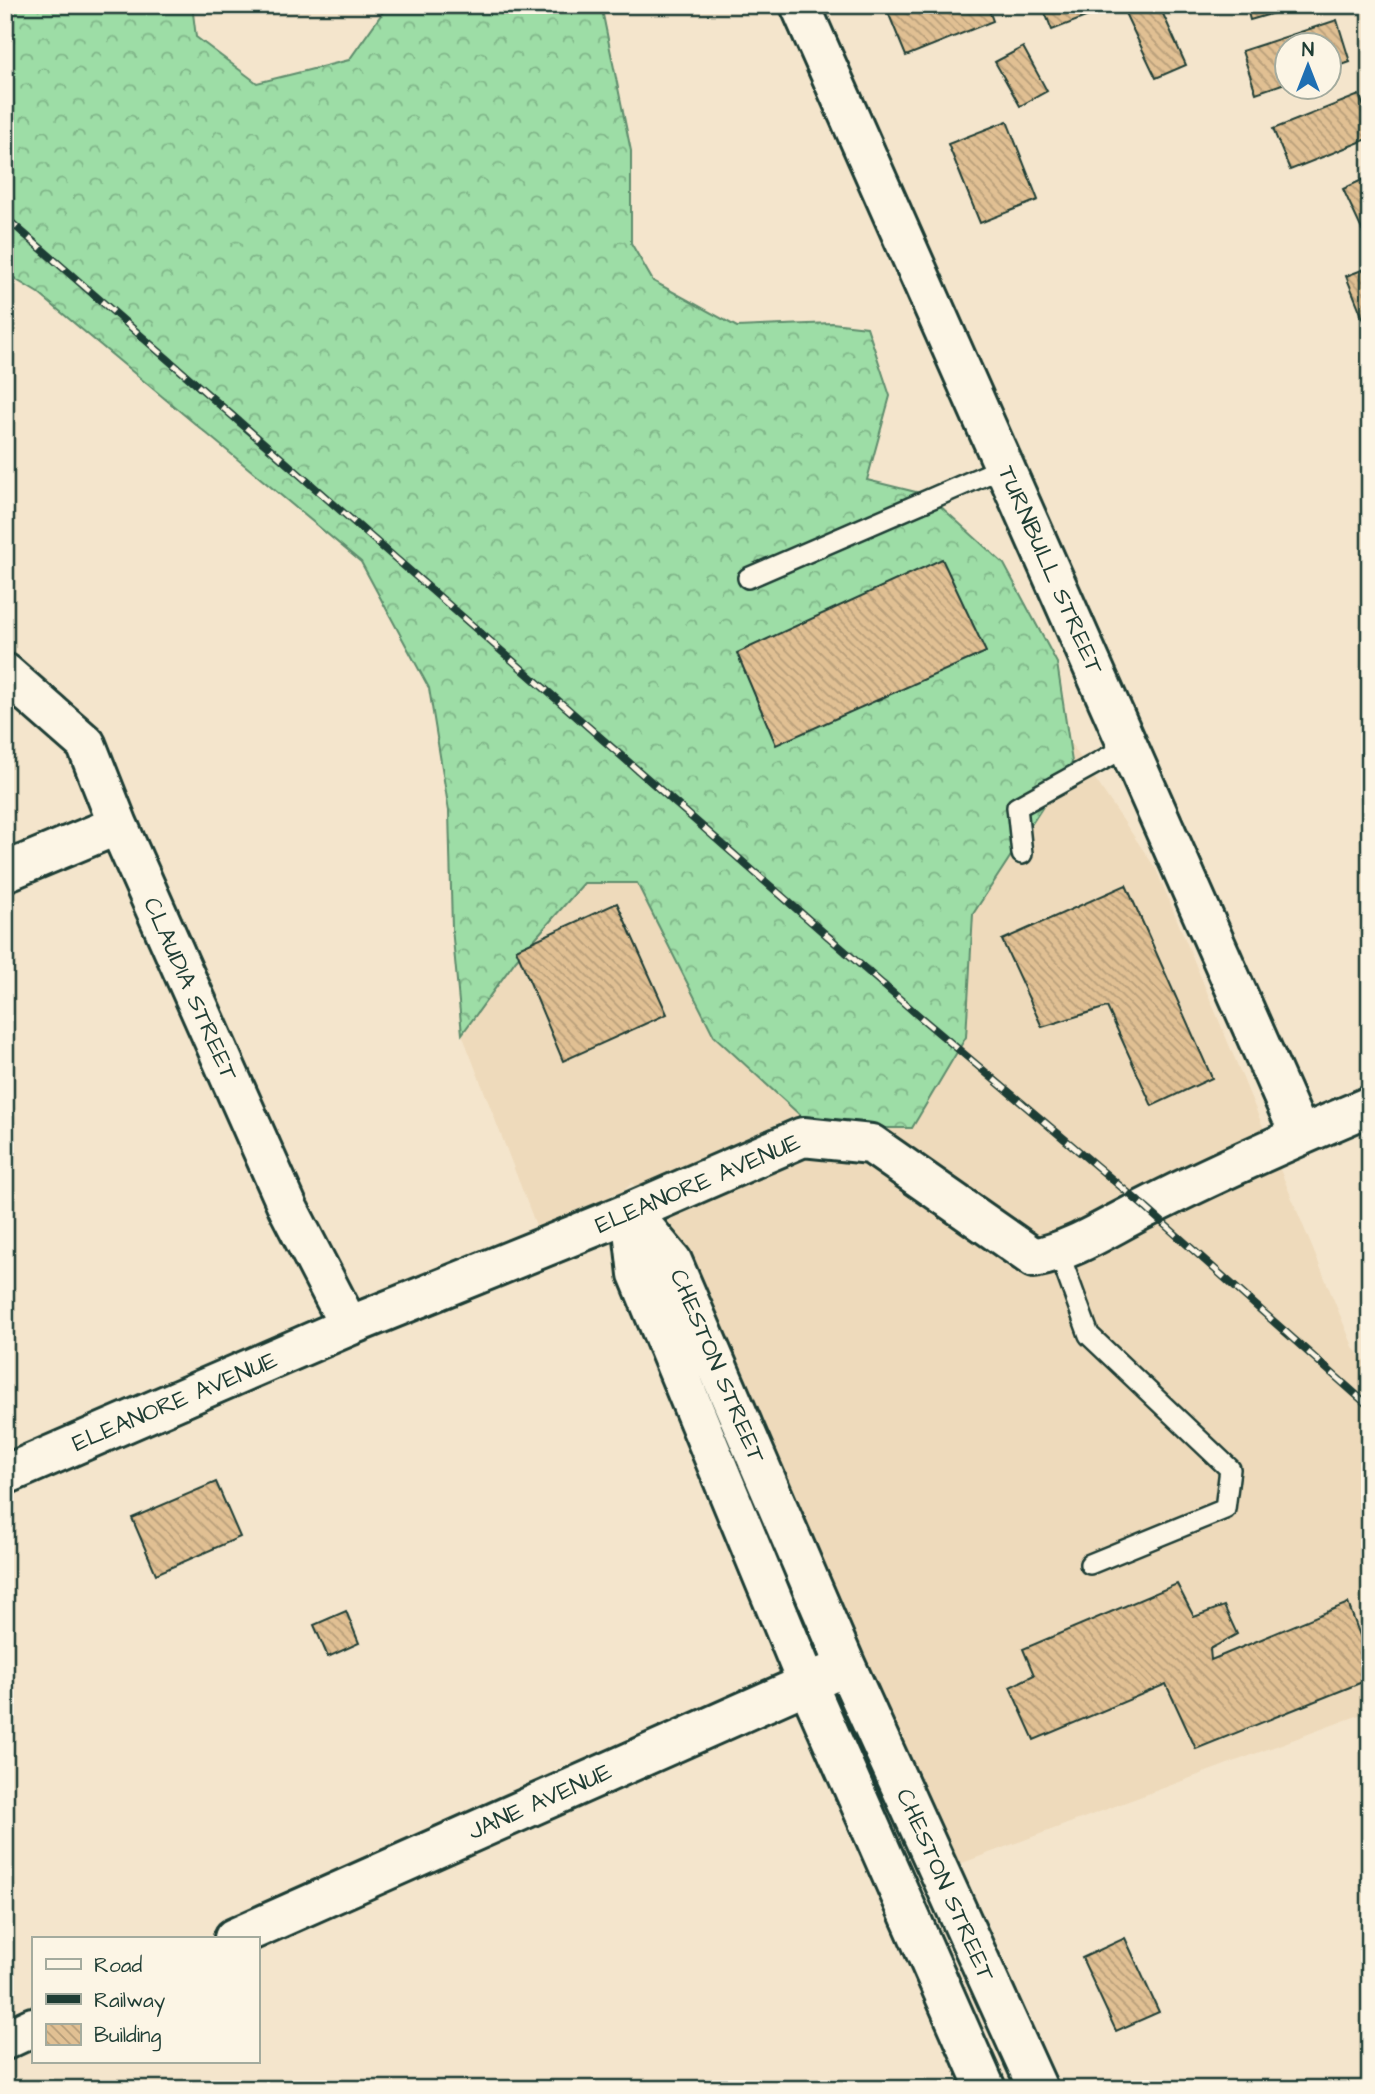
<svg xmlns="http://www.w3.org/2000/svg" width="1375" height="2094" viewBox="0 0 1375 2094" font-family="'Architects Daughter',sans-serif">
	<defs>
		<pattern id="forest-crowns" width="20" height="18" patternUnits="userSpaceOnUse" patternTransform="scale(1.75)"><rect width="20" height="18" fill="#9ddda6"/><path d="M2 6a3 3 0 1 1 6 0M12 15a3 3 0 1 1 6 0" fill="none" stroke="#7fb488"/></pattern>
		<pattern id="building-back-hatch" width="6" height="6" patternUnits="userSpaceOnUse" patternTransform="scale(1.75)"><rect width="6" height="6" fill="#e1c093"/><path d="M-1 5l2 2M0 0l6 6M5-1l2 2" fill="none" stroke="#b69d79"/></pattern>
	</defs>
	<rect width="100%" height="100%" fill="#f4e5cc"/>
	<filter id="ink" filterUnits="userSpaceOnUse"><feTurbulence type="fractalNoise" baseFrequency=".0143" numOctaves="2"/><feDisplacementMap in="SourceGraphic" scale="14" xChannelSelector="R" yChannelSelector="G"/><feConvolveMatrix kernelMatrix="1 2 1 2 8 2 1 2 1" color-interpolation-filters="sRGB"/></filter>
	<g filter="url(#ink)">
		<path fill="#eedabb" d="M1070 742 1156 869 1264 1129 1138 1189 1053 1233 1038 1236 884 1128 912 1127 966 1037 973 914 1072 762Z
			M584 883H638L714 1036 801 1116 636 1188 632 1183 622 1192 611 1194V1198L537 1228 462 1034 516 960Z
			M806 1158 866 1164 1025 1276 1038 1279 1067 1272 1153 1227 1279 1167 1354 1349 1370 1366V1711L957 1865 854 1640 688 1252 663 1220Z"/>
		<path fill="url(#forest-crowns)" stroke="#5e8d6d" stroke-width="2" d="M5 5H192L196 37 257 83 349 60 388 5H601L631 151V243L653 281 737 327 832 323 867 327 890 396 867 480 928 495 1004 564 1057 663 1072 762 973 914 966 1037 912 1128H884L873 1123 801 1116 714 1036 637 883H584L516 960 462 1034 452 928 449 811 429 688 361 562 38 293 5 273Z"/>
		<path fill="url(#building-back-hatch)" stroke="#1f3d34" stroke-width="2" d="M885 5H987L993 21 906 56Z
			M1042 5H1106L1107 9 1052 30Z
			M1137 5H1159L1186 65 1156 78 1124 11Z
			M1246 5H1302L1250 20Z
			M1337 20 1350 62 1330 69V46H1288V82L1256 93 1242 51Z
			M1023 47 1047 91 1020 106 995 62Z
			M1359 95 1370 121V138L1290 170 1273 129Z
			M1007 121 1038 200 980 223 948 144Z
			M1370 176V242L1368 243 1343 189Z
			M1370 267V333H1369L1346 276Z
			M942 559 986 652 776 745 737 653Z
			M1126 885 1212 1078 1152 1106 1107 1007 1042 1027 1002 940Z
			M617 903 667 1014 563 1061 516 949Z
			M216 1482 240 1537 156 1574 132 1518Z
			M1177 1584 1194 1617 1224 1606 1237 1634 1210 1649 1211 1660 1348 1603 1370 1663V1679L1196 1749 1166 1684 1034 1740 1010 1687 1034 1675 1023 1649Z
			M346 1611 359 1643 328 1657 314 1625Z
			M1125 1938 1159 2012 1116 2031 1082 1958Z"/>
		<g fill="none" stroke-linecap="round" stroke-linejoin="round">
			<g stroke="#1f3d34" stroke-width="24">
				<path id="lane" d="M748 578 1004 467
					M1022 854 1017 807 1128 746
					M1059 1253 1089 1335 1230 1469 1225 1509 1090 1564"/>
			</g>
			<g stroke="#1f3d34" stroke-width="44">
				<path id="street" d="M800 5 1300 1135
					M5 673 86 744 118 825 289 1210 349 1326
					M5 872 118 825
					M631 1212 672 1261 846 1666 1038 2089
					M631 1212 638 1274 807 1683 986 2089
					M5 1475 349 1326 631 1212 803 1137 871 1144 1034 1258C1075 1250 1109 1226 1146 1208 1219 1171 1294 1138 1370 1106
					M234 1938 831 1673
					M5 2040 33 2027"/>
			</g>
			<use href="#lane" stroke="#fcf5e5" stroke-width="19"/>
			<use href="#street" stroke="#fcf5e5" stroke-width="38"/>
			<g stroke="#1f3d34" stroke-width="8">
				<path id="rail" d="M5 217 919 1016 1146 1208 1370 1407"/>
			</g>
			<use href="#rail" stroke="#fcf5e5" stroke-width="5" stroke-dasharray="16" stroke-linecap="butt"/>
		</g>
	</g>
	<g text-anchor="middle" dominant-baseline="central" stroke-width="7" stroke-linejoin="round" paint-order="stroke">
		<g font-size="24" fill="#1f3d34" stroke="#fcf5e5">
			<text transform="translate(1050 570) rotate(66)">TURNBULL STREET</text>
			<text transform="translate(190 989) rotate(66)">CLAUDIA STREET</text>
			<text transform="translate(698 1184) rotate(-23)">ELEANORE AVENUE</text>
			<text transform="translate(717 1366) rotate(67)">CHESTON STREET</text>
			<text transform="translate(175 1402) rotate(-23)">ELEANORE AVENUE</text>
			<text transform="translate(540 1802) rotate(-24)">JANE AVENUE</text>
			<text transform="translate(945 1885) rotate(66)">CHESTON STREET</text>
		</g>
	</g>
	<rect width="1375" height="2094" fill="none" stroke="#fcf5e5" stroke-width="28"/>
	<rect x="14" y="14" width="1347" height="2066" fill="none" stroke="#1f3d34" stroke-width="2.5" filter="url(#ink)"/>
	<rect x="32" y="1937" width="228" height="126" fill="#fcf5e5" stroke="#a4ab9e" stroke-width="2"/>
	<rect x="46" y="1959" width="35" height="10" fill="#fcf5e5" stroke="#a4ab9e" stroke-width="2"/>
	<text x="94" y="1972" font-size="21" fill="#1f3d34">Road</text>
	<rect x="46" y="1994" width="35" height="10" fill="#1f3d34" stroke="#a4ab9e" stroke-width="2"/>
	<text x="94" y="2007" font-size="21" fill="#1f3d34">Railway</text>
	<rect x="46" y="2024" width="35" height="21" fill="url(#building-back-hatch)" stroke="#a4ab9e" stroke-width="2"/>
	<text x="94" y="2042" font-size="21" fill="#1f3d34">Building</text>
	<g transform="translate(1308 66)"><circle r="33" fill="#fcf5e5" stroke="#a4ab9e" stroke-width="2"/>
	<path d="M0-5L12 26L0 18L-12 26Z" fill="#1f6fb2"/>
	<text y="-10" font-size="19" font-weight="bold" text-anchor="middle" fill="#1f3d34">N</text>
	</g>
</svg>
